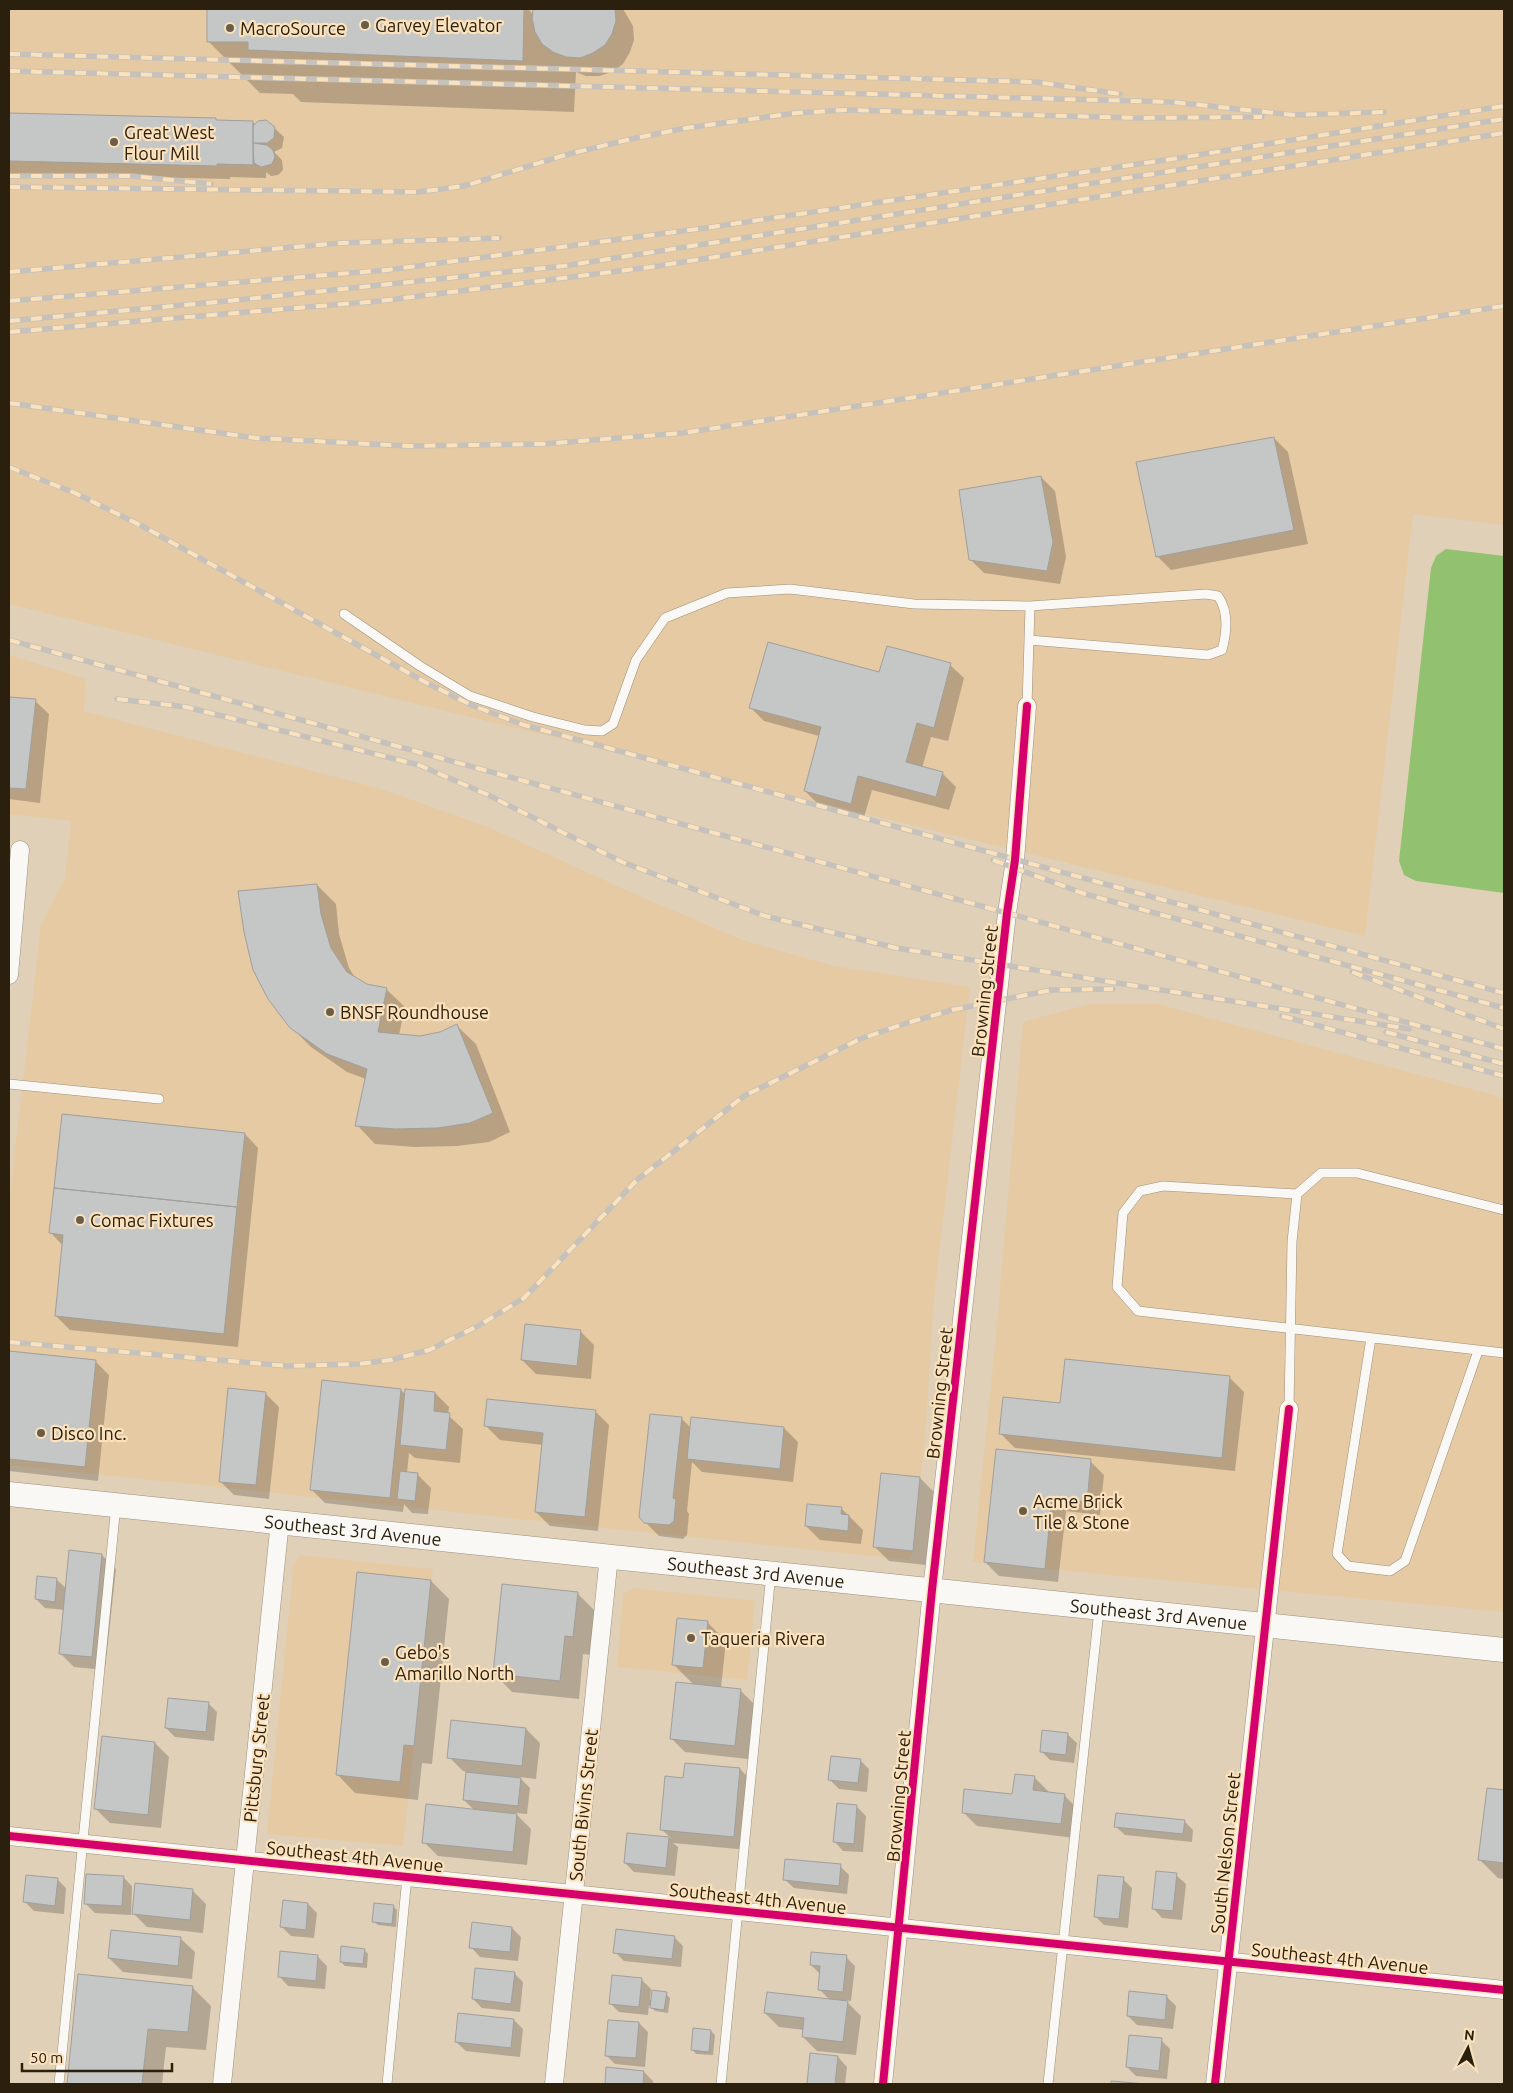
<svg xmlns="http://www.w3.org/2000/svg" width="1513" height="2093" viewBox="0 0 1513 2093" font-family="Ubuntu,sans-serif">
	<rect width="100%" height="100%" fill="#e0d0b8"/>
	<path fill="#e5caa3" d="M9 9H1504V525L1413 514 1365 936 9 604Z
		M9 655 86 679 84 711 381 789 488 827 637 895 742 940 834 966 970 987 934 1297 926 1424 913 1551 909 1560 9 1465V1203L41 925 65 878 71 821 9 814Z
		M1090 1004H1158L1504 1098V1612L973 1562 995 1347 1023 1022Z
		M300 1555 433 1569 403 1846 267 1834 294 1563Z
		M633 1588 755 1601 747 1680 617 1667 623 1594Z"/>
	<path fill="#92c170" d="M1446 549 1504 556V893L1416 881 1404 875 1399 861 1431 568 1436 556Z"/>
	<path fill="#0003" d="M208 9H528L534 15V9H623L633 26 634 40 630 52 623 64 612 72 599 76H586L576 72 574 112 301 102 293 94 260 93 208 41Z
		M9 114 215 119 217 121 253 122 256 125 259 122 269 123 284 137 282 148 274 152 282 160 283 170 278 175 271 176 266 172V178L230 177V179L9 174Z
		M1274 438 1288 452 1308 544 1171 570 1157 556Z
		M1041 477 1055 491 1066 557 1060 584 984 573 970 559Z
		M950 665 964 678 948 741 931 737 922 768 942 773 956 787 949 810 872 790 864 817 819 805 805 791 819 736 764 721 750 707 880 673Z
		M9 698 35 701 49 714 40 803 9 799Z
		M317 885 336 904 339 934 349 968 356 979 367 985 386 989 405 1007 399 1035 420 1037 441 1033 457 1026 476 1044 510 1132 489 1142 457 1146 415 1147 375 1144 357 1125 366 1079 347 1072 311 1047 291 1027Z
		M245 1134 258 1148 238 1347 70 1330 56 1316 63 1246 51 1233Z
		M580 1331 594 1345 591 1379 536 1374 522 1360Z
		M9 1352 95 1361 109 1375 98 1481 9 1471Z
		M1230 1378 1244 1392 1235 1471 1015 1448 1001 1434 1061 1404Z
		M401 1390 406 1395 435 1393 449 1407 448 1415 463 1429 460 1463 415 1458 409 1453 407 1473 417 1474 431 1488 428 1514 412 1513 404 1504 403 1512 325 1503 311 1489Z
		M265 1393 279 1407 269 1499 234 1495 220 1481Z
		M595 1411 609 1425 598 1531 550 1526 536 1512 543 1445 500 1440 486 1426Z
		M681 1418 691 1428H784L798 1442 793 1482 702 1472 692 1462 687 1511 689 1514 687 1535 683 1539 659 1536 645 1522Z
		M1090 1461 1104 1475 1100 1515 1066 1511 1058 1582 999 1576 985 1562Z
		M882 1474 920 1478 934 1492 926 1565 889 1561 875 1547Z
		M841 1508 863 1530 861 1544 820 1540 806 1526Z
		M102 1555 116 1569 105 1670 74 1667 60 1653 65 1610 45 1608 36 1599 57 1580 67 1589Z
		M431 1581 449 1599 432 1764 422 1763 418 1800 355 1793 337 1774Z
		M577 1593 596 1612 591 1655 583 1654 579 1699 512 1692 494 1673Z
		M707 1622 726 1641 721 1688 740 1690 754 1704 748 1759 685 1752 671 1738 694 1685 674 1665Z
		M208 1703 217 1712 214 1741 175 1737 166 1728Z
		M526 1729 540 1743 536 1779 519 1777 530 1788 527 1814 515 1813 531 1829 527 1865 438 1856 424 1842 475 1811 464 1800 467 1772 463 1771 449 1757Z
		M1067 1734 1077 1743 1074 1763 1050 1760 1041 1751Z
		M155 1743 169 1757 161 1828 110 1823 96 1809Z
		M860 1760 869 1769 867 1792 839 1789 830 1780Z
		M686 1764 740 1769 754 1783 748 1850 673 1843 678 1847 675 1876 634 1872 625 1863 628 1834 671 1838 661 1829 685 1779Z
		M1034 1777 1048 1791V1793L1064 1795 1078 1809 1075 1838 977 1826 963 1812 1013 1796Z
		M1488 1789 1504 1791V1879L1498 1878 1479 1859Z
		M857 1807 866 1816 863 1852 843 1851 834 1841Z
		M1184 1821 1193 1830 1192 1842 1125 1835 1115 1826Z
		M840 1866 849 1875 847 1894 794 1888 784 1879Z
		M1176 1875 1186 1884 1182 1920 1162 1918 1153 1908Z
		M123 1877 132 1886 131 1915 95 1913 86 1904Z
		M57 1879 66 1888 64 1914 34 1911 25 1902Z
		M1123 1879 1132 1888 1128 1928 1104 1925 1095 1916Z
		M192 1890 206 1904 203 1933 147 1927 133 1913Z
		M308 1904 317 1913 314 1938 291 1936 282 1927Z
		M393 1906 397 1910 396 1927 378 1925 373 1921Z
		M512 1928 521 1937 518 1961 480 1957 471 1947Z
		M674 1937 683 1946 681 1967 624 1961 615 1952Z
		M181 1939 195 1952 192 1979 123 1972 109 1958Z
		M364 1950 368 1954 367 1968 345 1966 341 1962Z
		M282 1953 318 1957 327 1966 325 1989 288 1986 279 1976Z
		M846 1957 855 1966 851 2001 845 2000 861 2016 856 2055 817 2051 803 2037 804 2030 779 2027 765 2013 830 2000 819 1989 820 1974 811 1965Z
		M514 1973 523 1982 520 2012 482 2008 473 1999Z
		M79 1976 192 1987 211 2006 206 2050 166 2047 162 2084H68Z
		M642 1980 651 1989 650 2000 666 1994 670 1998 668 2013 655 2011 649 2005 648 2015 619 2012 610 2003Z
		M1167 1997 1176 2006 1173 2029 1137 2025 1128 2016Z
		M514 2020 523 2029 520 2057 466 2051 456 2042Z
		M639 2023 648 2032 645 2067 615 2064 606 2055Z
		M711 2031 715 2035 713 2055 696 2054 692 2049Z
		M1161 2040 1170 2049 1167 2079 1136 2076 1127 2067Z
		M812 2055 838 2057 847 2067 845 2084H808Z
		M607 2068 644 2072 653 2081V2084H606Z"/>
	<path fill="#c5c6c6" stroke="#a19f9c" d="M207 9H524L523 61 248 50V42H207Z
		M533 9H615L616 21 612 34 605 45 593 53 580 58 566 57 553 52 542 44 535 32 532 18Z
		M9 113 216 118V120L253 121V165L217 164V166L9 161Z
		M266 120 275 127 274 138 267 143H253V126L258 121Z
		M253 143 267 145 273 150 275 157 272 164 261 167 254 163Z
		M1274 437 1294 530 1156 557 1136 462Z
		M1041 476 1053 542 1047 571 969 560 959 490Z
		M768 642 879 672 887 646 951 663 934 728 917 723 906 762 943 772 936 797 858 776 851 804 804 791 821 727 749 708Z
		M9 697 36 699 26 789 9 788Z
		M317 884 321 914 331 948 347 972 367 984 387 988 378 1032 420 1036 440 1032 457 1024 493 1113 470 1123 438 1128 395 1129 355 1126 367 1069 327 1054 290 1028 268 999 253 970 244 932 238 891Z
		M62 1114 245 1133 237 1207 54 1188Z
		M54 1188 237 1207 224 1334 55 1316 63 1235 49 1233Z
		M525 1324 581 1330 577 1366 521 1360Z
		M9 1351 96 1360 85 1467 9 1459Z
		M1065 1359 1230 1376 1222 1458 999 1434 1003 1397 1060 1403Z
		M322 1380 401 1389 390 1498 310 1490Z
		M228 1388 266 1392 256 1485 219 1482Z
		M405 1389 435 1392 434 1411 450 1413 446 1450 400 1445Z
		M487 1399 596 1410 585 1517 535 1512 543 1433 484 1426Z
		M650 1414 682 1417 673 1498 676 1499 674 1521 669 1525 644 1523 639 1517Z
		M691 1417 784 1427 780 1469 687 1459Z
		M996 1449 1091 1459 1087 1502 1052 1498 1045 1569 984 1562Z
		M400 1471 418 1473 415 1501 397 1499Z
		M881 1473 920 1477 913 1551 873 1547Z
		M807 1504 842 1507 841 1514 849 1515 848 1531 805 1526Z
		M69 1550 102 1554 92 1657 59 1654Z
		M357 1572 431 1580 414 1746 404 1745 400 1782 336 1775Z
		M37 1576 57 1578 55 1602 35 1599Z
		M502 1584 578 1592 573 1637 565 1636 560 1681 493 1674Z
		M677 1618 708 1621 703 1668 672 1665Z
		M676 1682 741 1689 735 1746 670 1739Z
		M168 1698 209 1702 206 1732 165 1728Z
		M451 1720 526 1728 522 1766 447 1758Z
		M1042 1730 1068 1733 1066 1755 1040 1752Z
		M102 1736 155 1742 148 1815 94 1809Z
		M831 1756 861 1759 858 1783 828 1780Z
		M685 1763 740 1768 734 1837 660 1830 665 1776 683 1778Z
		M466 1772 521 1778 518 1806 463 1800Z
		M1015 1774 1035 1776 1033 1790 1065 1794 1061 1824 962 1813 964 1789 1012 1794Z
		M1487 1788 1504 1790V1863L1478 1860Z
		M837 1803 857 1805 854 1844 833 1842Z
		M426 1804 517 1814 513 1852 422 1843Z
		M1116 1813 1185 1820 1183 1834 1114 1827Z
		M627 1833 669 1837 666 1868 624 1863Z
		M785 1859 841 1864 839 1886 783 1880Z
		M1156 1871 1177 1873 1173 1911 1152 1909Z
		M86 1874 124 1876 122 1906 84 1904Z
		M26 1875 58 1878 55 1906 23 1902Z
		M1098 1875 1124 1877 1119 1919 1094 1917Z
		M135 1883 193 1889 190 1920 132 1914Z
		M283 1900 308 1903 306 1930 280 1927Z
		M374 1903 394 1905 392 1924 372 1922Z
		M472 1922 512 1927 510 1952 469 1948Z
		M616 1929 675 1936 672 1959 613 1953Z
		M111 1930 181 1937 178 1966 108 1958Z
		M341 1946 365 1949 363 1964 340 1962Z
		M280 1951 318 1955 316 1981 278 1977Z
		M811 1952 847 1955 843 1992 818 1990 820 1966 810 1965Z
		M475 1968 515 1972 511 2004 472 1999Z
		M78 1974 193 1986 188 2032 148 2029 142 2084H67Z
		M612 1975 642 1978 639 2007 609 2004Z
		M652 1990 667 1992 664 2010 650 2008Z
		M1129 1991 1167 1995 1165 2020 1127 2016Z
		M767 1992 848 2001 843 2042 802 2037 804 2018 764 2013Z
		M458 2013 514 2019 511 2048 455 2042Z
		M608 2020 639 2022 636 2058 605 2056Z
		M693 2028 711 2030 709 2052 691 2050Z
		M1129 2035 1162 2038 1159 2071 1126 2067Z
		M810 2053 838 2056 835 2084H807Z
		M606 2067 644 2071 643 2084H605Z
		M1111 2081 1146 2084H1111Z"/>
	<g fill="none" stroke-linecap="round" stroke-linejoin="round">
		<g stroke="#9b8f7c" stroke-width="10">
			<path id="service" d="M344 614 420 666 470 696 533 717 585 730 602 731 613 724 636 660 665 618 727 593 790 589 914 604 1030 606 1027 706
				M1029 640 1208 655 1222 650C1227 632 1229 612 1218 596L1206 594 1030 606
				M9 1084 159 1099
				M1297 1194 1163 1186 1140 1191 1123 1213 1117 1287 1138 1311 1504 1353
				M1371 1338 1337 1554 1348 1566 1390 1571 1405 1561 1478 1351
				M1289 1409 1292 1242 1297 1194 1321 1173H1357L1504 1210
				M59 2084 116 1505
				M387 2084 407 1877
				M721 2084 771 1573
				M1048 2084 1099 1610"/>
		</g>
		<g stroke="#9b8f7c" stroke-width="19">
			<path id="minor" d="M9 975 20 850
				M9 1836 1504 1990
				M222 2084 280 1521
				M554 2084 609 1556
				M883 2084 932 1590 1007 913 1015 860 1027 706
				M1215 2084 1289 1409"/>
		</g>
		<g stroke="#9b8f7c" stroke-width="25">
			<g id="secondary">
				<path id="s1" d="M9 1494 1504 1650"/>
			</g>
		</g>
		<use href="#service" stroke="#faf8f4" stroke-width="9"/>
		<use href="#minor" stroke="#faf8f4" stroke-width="18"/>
		<use href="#secondary" stroke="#faf8f4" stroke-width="24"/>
		<g stroke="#c6c2bb" stroke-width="5.5">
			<path id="rail" d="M9 54 1036 82 1120 94
				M9 71 1172 102 1294 115 1384 112
				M9 176H131L211 184
				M9 187 418 192 464 186 565 155 631 139 686 128 796 113 846 110 1138 118 1262 117
				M9 272 341 243 499 238
				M9 301 387 270 705 228 1179 158 1504 106
				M9 321 227 301 564 266 1504 119
				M9 332 380 301 651 267 1504 133
				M9 403 256 438 408 446 542 444 683 433 1504 306
				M9 467 75 493 142 526 425 682 471 705 524 725 1504 993
				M9 640 1504 1049
				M117 699 186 707 419 765 486 794 622 862 765 916 896 948 1409 1029
				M993 860 1085 894 1504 1008
				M1352 972 1504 1029
				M1282 1016 1504 1076
				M1386 1032 1504 1064
				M9 1342 288 1366 358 1364 391 1360 429 1350 478 1326 524 1298 637 1180 744 1096 860 1039 907 1023 952 1010 1051 990 1113 989"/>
		</g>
		<use href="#rail" stroke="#fbe2bd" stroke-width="4" stroke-dasharray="11" stroke-linecap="butt"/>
		<g stroke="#fbe2bd" stroke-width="11">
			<path id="cycleway" d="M9 1836 1504 1990
				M883 2084 932 1590 1007 913 1015 860 1027 706
				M1215 2084 1289 1409"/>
		</g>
		<use href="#cycleway" stroke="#d6006c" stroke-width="8"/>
	</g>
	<g fill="#6a5e4a" stroke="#fbe2bd" stroke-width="2">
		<circle cx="365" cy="25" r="5"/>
		<circle cx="230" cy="28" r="5"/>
		<circle cx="114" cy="142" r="5"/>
		<circle cx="330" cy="1012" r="5"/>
		<circle cx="80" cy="1220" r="5"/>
		<circle cx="41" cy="1433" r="5"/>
		<circle cx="1023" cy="1511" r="5"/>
		<circle cx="691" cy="1638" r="5"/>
		<circle cx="385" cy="1662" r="5"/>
	</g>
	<g text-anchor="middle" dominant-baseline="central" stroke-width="4.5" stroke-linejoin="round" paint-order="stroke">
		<g font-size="18" fill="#2b200e" stroke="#fbe2bd" text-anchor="start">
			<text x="375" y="25">Garvey Elevator</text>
			<text x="240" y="28">MacroSource</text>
			<text x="124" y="132">Great West<tspan x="124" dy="21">Flour Mill</tspan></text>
			<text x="340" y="1012">BNSF Roundhouse</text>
			<text x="90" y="1220">Comac Fixtures</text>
			<text x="51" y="1433">Disco Inc.</text>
			<text x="1033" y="1501">Acme Brick<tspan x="1033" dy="21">Tile &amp; Stone</tspan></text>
			<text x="701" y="1638">Taqueria Rivera</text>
			<text x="395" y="1652">Gebo's<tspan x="395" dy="21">Amarillo North</tspan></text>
		</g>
		<g font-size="18" fill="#2b200e" stroke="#fbe2bd">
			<text transform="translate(984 991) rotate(-84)">Browning Street</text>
			<text transform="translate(939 1393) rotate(-84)">Browning Street</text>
			<text stroke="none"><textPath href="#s1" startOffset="346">Southeast 3rd Avenue</textPath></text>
			<text stroke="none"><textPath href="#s1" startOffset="751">Southeast 3rd Avenue</textPath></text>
			<text stroke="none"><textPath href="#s1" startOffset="1156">Southeast 3rd Avenue</textPath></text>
			<text transform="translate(256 1758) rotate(-84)">Pittsburg Street</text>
			<text transform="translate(898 1796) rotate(-85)">Browning Street</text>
			<text transform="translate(583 1805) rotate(-84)">South Bivins Street</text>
			<text transform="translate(1225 1853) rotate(-84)">South Nelson Street</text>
			<text transform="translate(355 1856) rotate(6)">Southeast 4th Avenue</text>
			<text transform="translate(758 1898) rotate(6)">Southeast 4th Avenue</text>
			<text transform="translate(1340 1958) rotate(6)">Southeast 4th Avenue</text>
		</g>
	</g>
	<rect width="1513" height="2093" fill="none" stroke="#2b200e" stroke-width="20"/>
	<g transform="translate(1468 2048) rotate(6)" stroke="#fbe2bd" stroke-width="4" paint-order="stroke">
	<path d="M0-4L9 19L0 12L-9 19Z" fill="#2b200e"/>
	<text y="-8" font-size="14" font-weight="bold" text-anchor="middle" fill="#2b200e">N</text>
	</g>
	<path d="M22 2063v8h150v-8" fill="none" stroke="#2b200e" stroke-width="2.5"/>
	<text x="30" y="2063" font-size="15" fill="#2b200e" stroke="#fbe2bd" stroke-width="4" paint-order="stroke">50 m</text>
</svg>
